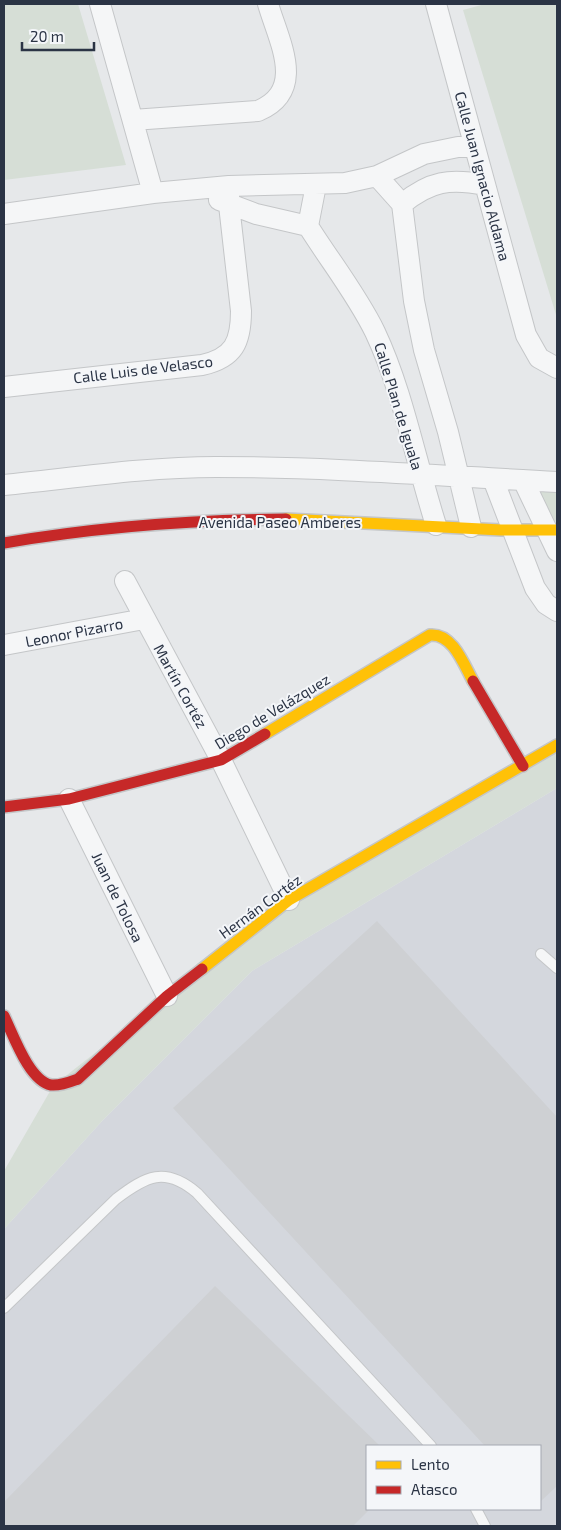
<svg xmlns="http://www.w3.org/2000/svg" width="561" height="1530" viewBox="0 0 561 1530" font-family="'Exo 2',sans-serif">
	<rect width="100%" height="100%" fill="#e6e8ea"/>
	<path fill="#d4d7dd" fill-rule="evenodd" d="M557 788V1526H4V1229L103 1120 252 971ZM367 1446H540V1509H367Z"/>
	<path fill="#d6ded6" d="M4 4H78L126 165 4 180Z
		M485 4H557V318L463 10Z
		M523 480H557V552Z
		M557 745V788L252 971 103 1120 4 1229V1171L53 1086 289 900Z"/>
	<path fill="#ced0d3" d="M377 921 557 1117V1486L540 1502V1446H485L173 1108Z
		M215 1286 380 1446H367V1509H370L353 1526H4V1502Z"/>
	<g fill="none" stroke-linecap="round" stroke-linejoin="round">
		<g stroke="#c4c6c8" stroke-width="12">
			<path id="lane" d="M541 954 557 968
				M4 1308 116 1199C146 1176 165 1166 197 1193L431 1446
				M476 1509 485 1526"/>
		</g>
		<g stroke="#c4c6c8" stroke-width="22">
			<path id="street" d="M100 4 153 193
				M436 4 526 335 539 358 557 368
				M133 120 258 111C307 90 279 42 268 4
				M377 176 402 204 414 301 424 350 448 432 471 527
				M316 185 308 226C330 261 357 295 375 332 403 391 416 463 436 525
				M219 200 256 214 308 226
				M402 204C430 181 450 178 485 185
				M4 214 153 193 229 186 345 183 377 176 424 154 458 147H474
				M4 387 202 365C234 358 241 342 241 311L229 205V186
				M493 479 535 588 546 604 557 611
				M523 480 557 551
				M4 485C74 478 145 467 216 467 330 467 443 476 557 482
				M125 581 221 760 289 900
				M4 645 144 619
				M69 799 167 996"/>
		</g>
		<g stroke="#c4c6c8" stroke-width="14">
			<path id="slow" d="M286 519 501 530H557
				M265 734 430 635C453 633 464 665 473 681
				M202 969 289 900 557 745"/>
		</g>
		<g stroke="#c4c6c8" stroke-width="14">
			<path id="jam" d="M4 543C97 527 191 520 286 519
				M473 681 523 766
				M4 807 69 799 221 760 265 734
				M4 1016C13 1034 29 1081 51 1085 61 1086 70 1082 78 1079L167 996 202 969"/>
		</g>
		<use href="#lane" stroke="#f5f6f7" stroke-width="10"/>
		<use href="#street" stroke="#f5f6f7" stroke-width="20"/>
		<use href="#slow" stroke="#ffc107" stroke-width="11"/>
		<use href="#jam" stroke="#c62828" stroke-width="11"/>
	</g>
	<g text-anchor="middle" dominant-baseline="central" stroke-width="4" stroke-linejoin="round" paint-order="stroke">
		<g font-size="15" fill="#2b3445" stroke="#f4f6f9">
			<text transform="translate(483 176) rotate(75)">Calle Juan Ignacio Aldama</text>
			<text transform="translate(143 369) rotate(-7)">Calle Luis de Velasco</text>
			<text transform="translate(399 406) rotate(73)">Calle Plan de Iguala</text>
			<text x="280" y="522">Avenida Paseo Amberes</text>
			<text transform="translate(74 632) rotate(-11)">Leonor Pizarro</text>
			<text transform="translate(181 686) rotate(61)">Martín Cortéz</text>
			<text transform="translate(272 711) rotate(-31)">Diego de Velázquez</text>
			<text transform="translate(118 897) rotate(64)">Juan de Tolosa</text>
			<text transform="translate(260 906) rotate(-36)">Hernán Cortéz</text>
		</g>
	</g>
	<rect width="561" height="1530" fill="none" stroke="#2b3445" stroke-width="10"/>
	<rect x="366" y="1445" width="175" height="65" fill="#f4f6f9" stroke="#a4a8b1"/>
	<rect x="376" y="1461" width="25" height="8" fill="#ffc107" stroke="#a4a8b1"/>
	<text x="411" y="1470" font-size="15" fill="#2b3445">Lento</text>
	<rect x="376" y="1486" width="25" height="8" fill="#c62828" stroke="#a4a8b1"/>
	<text x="411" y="1495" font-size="15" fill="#2b3445">Atasco</text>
	<path d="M22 42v8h72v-8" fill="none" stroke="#2b3445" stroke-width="2.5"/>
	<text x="30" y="42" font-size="15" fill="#2b3445" stroke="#f4f6f9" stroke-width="4" paint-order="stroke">20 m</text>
</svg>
